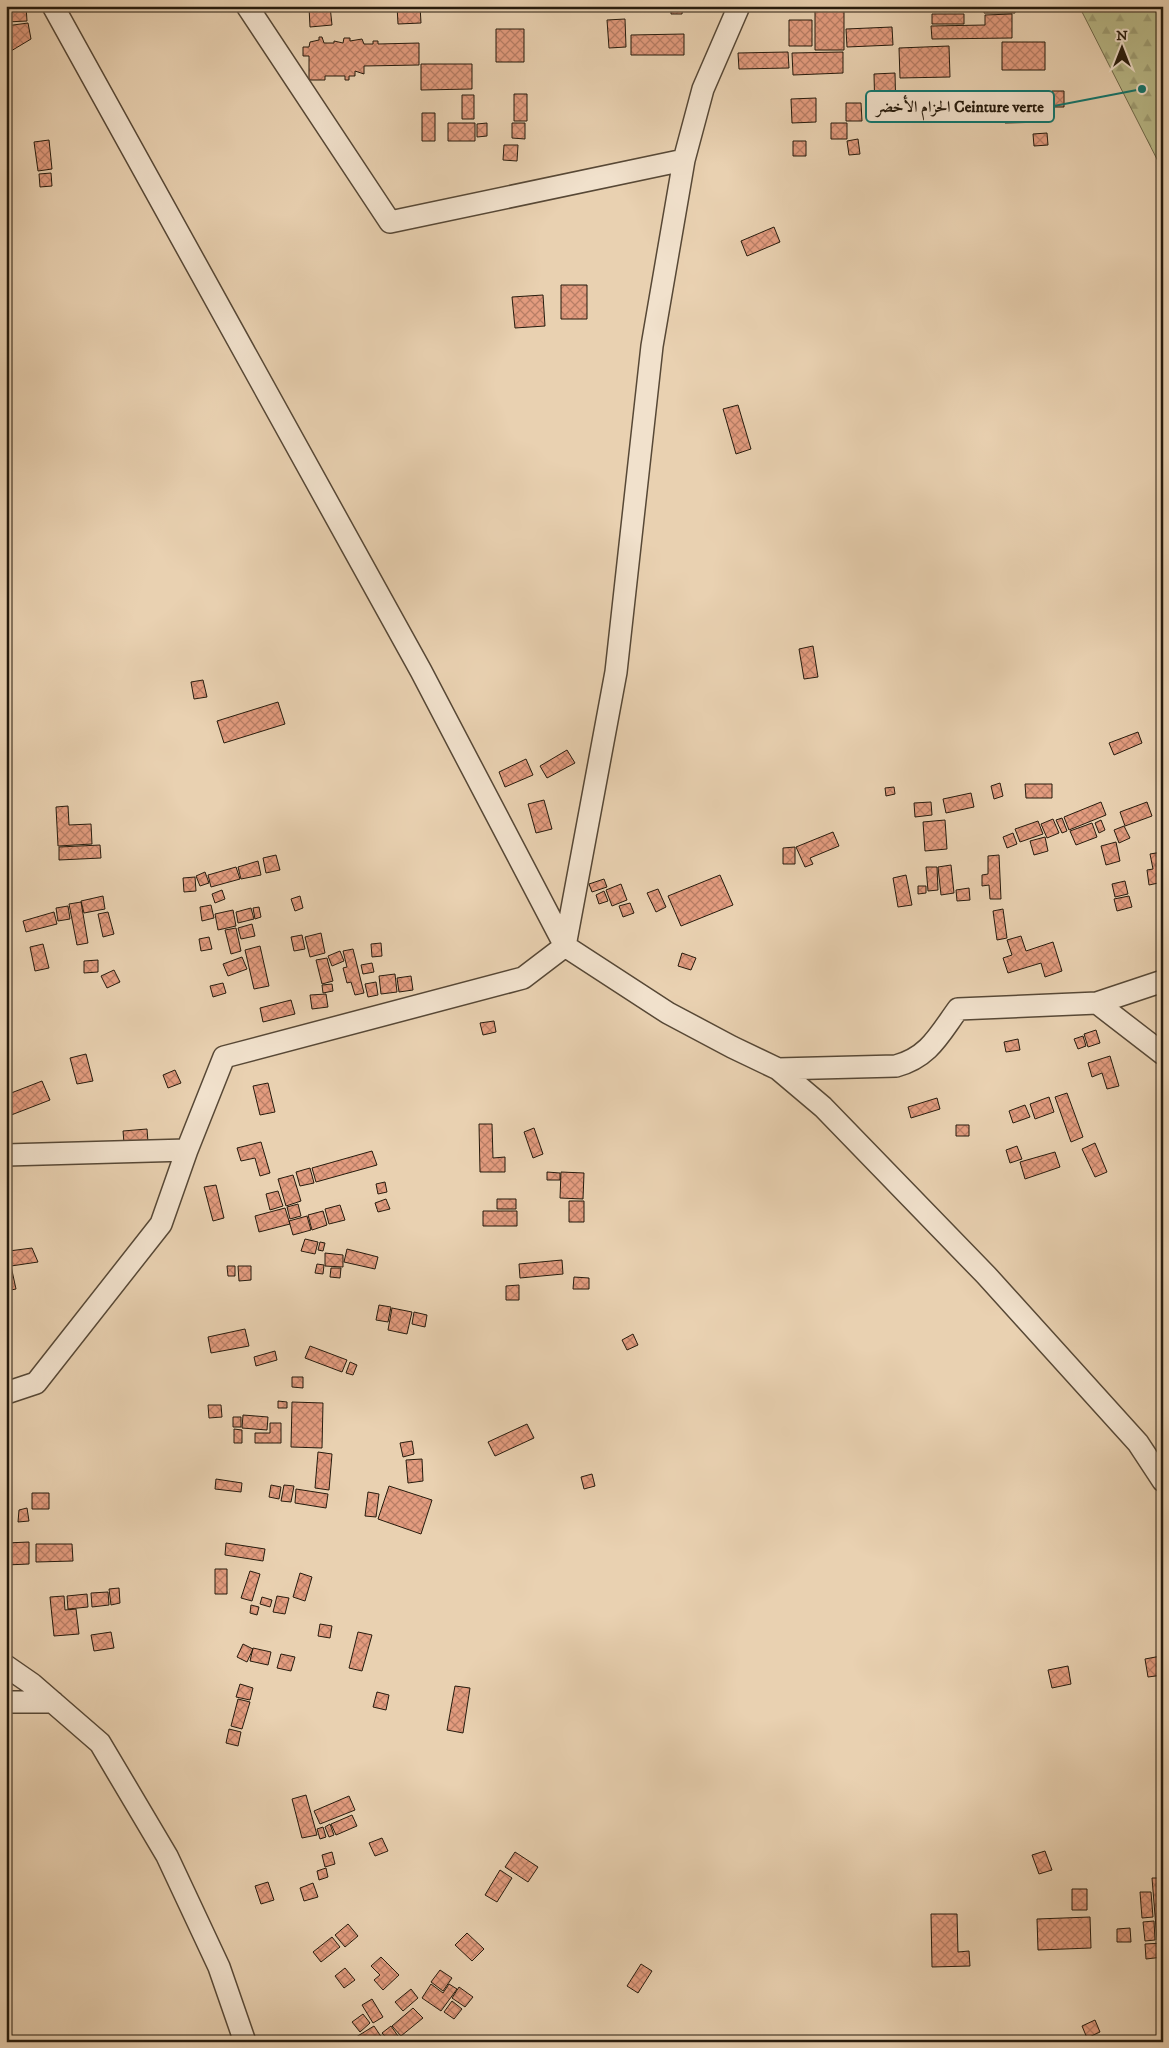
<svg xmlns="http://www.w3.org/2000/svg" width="1169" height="2048" viewBox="0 0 1169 2048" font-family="'IM FELL DW Pica',Amiri,serif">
	<defs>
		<pattern id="forest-firs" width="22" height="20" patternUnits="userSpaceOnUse" patternTransform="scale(1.25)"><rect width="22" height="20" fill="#b9ba89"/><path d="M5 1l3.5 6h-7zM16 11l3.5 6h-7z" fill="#9f9f75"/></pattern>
		<pattern id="building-cross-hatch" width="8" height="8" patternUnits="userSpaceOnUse" patternTransform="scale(1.25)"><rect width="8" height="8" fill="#e39c7f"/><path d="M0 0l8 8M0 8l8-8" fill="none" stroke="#b87e66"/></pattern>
	</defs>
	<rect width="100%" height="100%" fill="#e9d1b1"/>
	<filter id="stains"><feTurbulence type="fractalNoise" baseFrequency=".004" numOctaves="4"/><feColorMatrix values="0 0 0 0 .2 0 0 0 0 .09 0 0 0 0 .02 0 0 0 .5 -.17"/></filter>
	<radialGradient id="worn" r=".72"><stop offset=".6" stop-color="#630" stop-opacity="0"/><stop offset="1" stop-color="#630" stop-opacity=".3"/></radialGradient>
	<path fill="url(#forest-firs)" stroke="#706a4b" d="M1079 6H1163V171Z"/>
	<path fill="url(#building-cross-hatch)" stroke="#261b0d" d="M6 6H26L27 21 6 22Z
		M330 6 332 25 310 27 309 7Z
		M397 6H420L421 23 398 24Z
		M671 6H683L682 14H671Z
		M815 6H844V50H815Z
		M984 6H1015V13H984Z
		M932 14H964V24H932Z
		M1012 14V38L932 39 931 26 985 25V15Z
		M625 19 626 47 609 48 607 20Z
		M789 20H812V46H789Z
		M28 23 31 39 6 54V26Z
		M892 27 893 45 847 47 846 29Z
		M496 29H524V62H496Z
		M684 34V55H631V35Z
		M319 37H322L324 43H334V41L343 43 344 38H350V41L362 39 364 44H373V41H378V44L419 43V65L364 66V74L355 71V76H349V80H345V76H325V80H309V56H303V47H309L310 42 319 40Z
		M1002 42H1045V70H1002Z
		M949 46 950 77 900 78 899 48Z
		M788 52 789 68 739 69 738 53Z
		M843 52V73L793 75 792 53Z
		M421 64H472V89L421 90Z
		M895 73 896 116 875 117 874 74Z
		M1052 91H1064V107H1052Z
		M514 94H527V121H514Z
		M462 95H474V119H462Z
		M1004 96H1047V122L1005 123Z
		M816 98V122L792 123 791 99Z
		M846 103H861L862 121H846Z
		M422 113H435V141H422Z
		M448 123H475V141H448Z
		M487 123V136L477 137V124Z
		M512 123H525V139L512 138Z
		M831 123H847V139H831Z
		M1047 133 1048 145 1034 146 1033 134Z
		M858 139 860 154 849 155 847 141Z
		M49 140 52 169 38 171 34 142Z
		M793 141H806V156H793Z
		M504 145H518L517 161 503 160Z
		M51 173 52 186 40 187 39 174Z
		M774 227 780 242 747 256 741 241Z
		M561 285H587V319H561Z
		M543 295 545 326 515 328 512 297Z
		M738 405 751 449 736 454 723 409Z
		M813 646 818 677 804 679 799 649Z
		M203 680 207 697 194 699 191 682Z
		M278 702 285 724 224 743 217 721Z
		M1138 732 1142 743 1114 755 1109 743Z
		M567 750 575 763 547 778 540 766Z
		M526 759 533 775 505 787 499 772Z
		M1000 783 1003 796 994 799 991 786Z
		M1025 784H1052V798H1026Z
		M894 787 895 794 886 796 885 788Z
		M971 793 974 807 946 813 943 799Z
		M544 800 552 829 536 833 528 804Z
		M931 802 932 815 915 817 914 803Z
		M1101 802 1106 815 1069 830 1064 817Z
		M1147 802 1152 816 1125 826 1120 812Z
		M68 806 69 825 91 824 92 844 58 846 56 807Z
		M1062 818 1067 831 1062 833 1056 820Z
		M1053 819 1059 833 1047 838 1041 824Z
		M945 820 947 849 925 851 923 822Z
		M1101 820 1105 830 1099 833 1095 823Z
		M1038 821 1043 834 1020 842 1015 829Z
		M1092 823 1097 837 1076 845 1070 831Z
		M1124 826 1130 838 1119 843 1114 830Z
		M833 832 839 846 810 858 813 864 805 867 796 847Z
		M1013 833 1017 844 1007 848 1003 837Z
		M1045 837 1048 851 1034 855 1030 841Z
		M1116 842 1120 861 1106 865 1101 846Z
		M100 845 101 858 59 860V847Z
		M795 847V864H783V848Z
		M1162 852 1163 882 1149 885 1147 870 1153 869 1150 854Z
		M276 855 280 870 266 873 263 858Z
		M999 855 1001 899H990L989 885 982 886V875L988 874V856Z
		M258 861 261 875 241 879 238 867Z
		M951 865 954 893 941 895 938 867Z
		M236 867 240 879 211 887 208 875Z
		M926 867H937L938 890 928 891Z
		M205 872 209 883 200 886 196 876Z
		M720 875 733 905 681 926 668 896Z
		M906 875 912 905 898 907 893 878Z
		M195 877 196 891 184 892 183 878Z
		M604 879 607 887 592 892 589 884Z
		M1125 881 1128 894 1115 897 1112 884Z
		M621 884 627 900 612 906 606 890Z
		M918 886H926V893L918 894Z
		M969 888 970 900 957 901 956 890Z
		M658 889 666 907 656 912 647 893Z
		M222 890 225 899 215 903 212 894Z
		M604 891 608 901 599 904 596 895Z
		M103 896 105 909 84 913 81 901Z
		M300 896 303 908 295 911 291 899Z
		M1129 896 1132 907 1117 911 1114 899Z
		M81 902 88 943 77 945 69 904Z
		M630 903 634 913 623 917 619 906Z
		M211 905 214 918 202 921 200 907Z
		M68 906 70 919 58 921 56 908Z
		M259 907 261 917 255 919 253 908Z
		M251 908 254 919 238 923 236 912Z
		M1003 909 1007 938 997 940 993 911Z
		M233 910 236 926 218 930 215 914Z
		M54 912 57 924 26 932 23 921Z
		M108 912 114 934 103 937 98 914Z
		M252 924 255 936 241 939 238 928Z
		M236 928 241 951 231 954 225 930Z
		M321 933 325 953 310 957 305 937Z
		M302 935 305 949 294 951 291 937Z
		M1021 936 1026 951 1053 942 1062 971 1045 977 1041 963 1008 973 1003 958 1012 955 1007 940Z
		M209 937 212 949 201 951 199 939Z
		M381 943 382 956 372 957 371 944Z
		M43 944 49 968 35 971 30 947Z
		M260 946 269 986 254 989 245 950Z
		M353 949 364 993 355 995 351 982 347 983 343 968 347 967 343 951Z
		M340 951 344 961 332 966 328 956Z
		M682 953 696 958 691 970 678 966Z
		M242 957 247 969 228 976 223 964Z
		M327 958 333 981 322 984 316 960Z
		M98 960V972L84 973V961Z
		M372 963 374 972 363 974 361 965Z
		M114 970 120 982 107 988 101 976Z
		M395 974 397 992 381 994 379 976Z
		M411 976 413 990 399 992 397 978Z
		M376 982 378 995 368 997 365 984Z
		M223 983 226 993 213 997 210 986Z
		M332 984 333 991 323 993 322 985Z
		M326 994 328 1007 312 1009 310 995Z
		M291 1000 295 1014 263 1022 260 1008Z
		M494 1021 496 1032 483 1035 480 1023Z
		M1096 1030 1100 1043 1088 1047 1084 1034Z
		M1083 1036 1086 1046 1078 1049 1074 1039Z
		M1018 1039 1020 1050 1006 1052 1004 1042Z
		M86 1054 93 1081 77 1084 70 1058Z
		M1110 1056 1119 1086 1107 1089 1102 1073 1092 1077 1088 1063Z
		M175 1070 181 1083 168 1088 163 1075Z
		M42 1081 50 1100 6 1117V1095Z
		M268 1083 275 1112 260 1115 253 1086Z
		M1067 1093 1083 1137 1071 1142 1055 1097Z
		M1049 1097 1054 1112 1035 1119 1030 1104Z
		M937 1098 940 1109 911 1118 908 1107Z
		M1025 1105 1030 1117 1013 1123 1009 1111Z
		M479 1124H492L493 1158 505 1157V1172H480Z
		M956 1125H969V1136H956Z
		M534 1128 543 1154 533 1158 524 1132Z
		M147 1129 148 1142 124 1143 123 1131Z
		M261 1142 270 1173 260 1176 255 1158 241 1161 237 1148Z
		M1095 1143 1107 1172 1095 1177 1082 1149Z
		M1017 1146 1022 1159 1010 1163 1006 1150Z
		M372 1151 377 1165 316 1182 312 1168Z
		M1055 1152 1060 1167 1025 1179 1020 1162Z
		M310 1168 314 1183 300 1186 296 1172Z
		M547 1172 560 1173V1180H547Z
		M561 1172 584 1173 583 1199 560 1198Z
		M293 1175 301 1201 286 1206 278 1179Z
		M385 1182 387 1192 378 1194 376 1184Z
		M216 1185 224 1218 213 1221 204 1187Z
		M278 1191 283 1206 270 1210 266 1194Z
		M386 1199 390 1209 378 1212 375 1203Z
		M497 1199H516V1209H497Z
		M569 1201H584V1222H569Z
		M298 1204 301 1216 290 1219 287 1207Z
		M340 1205 345 1220 329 1224 325 1209Z
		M285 1208 290 1224 259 1232 255 1216Z
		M323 1211 327 1225 312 1230 308 1215Z
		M483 1211H517V1226H483Z
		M307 1216 311 1230 293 1235 289 1221Z
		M305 1239 318 1242 315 1254 301 1251Z
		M320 1242 325 1243 323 1251 318 1250Z
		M32 1248 38 1262 11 1266 9 1251Z
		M347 1249 378 1257 375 1269 344 1262Z
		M325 1253 343 1255V1267L325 1266Z
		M562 1260 563 1274 520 1278 519 1264Z
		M317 1264 324 1265 323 1274 315 1273Z
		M11 1266 16 1289 6 1291V1267Z
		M227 1266H235V1276H228Z
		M238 1266H251V1280L239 1281Z
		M331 1268H341L340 1278 330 1277Z
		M574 1277 589 1278V1289H573Z
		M519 1285V1300H506V1286Z
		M379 1305 391 1307 388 1322 376 1320Z
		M392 1308 412 1312 407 1334 388 1330Z
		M414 1312 427 1315 425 1327 412 1324Z
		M245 1329 249 1346 211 1353 208 1337Z
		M633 1334 638 1345 627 1350 622 1340Z
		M310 1346 347 1360 342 1372 305 1358Z
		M275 1351 277 1360 256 1366 254 1357Z
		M350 1362 357 1365 353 1375 346 1373Z
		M292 1377H303V1388L292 1387Z
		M278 1401 287 1402V1408H278Z
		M292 1402 323 1403 322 1448 291 1447Z
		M208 1405H221L222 1417 209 1418Z
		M243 1415 268 1417 267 1430 242 1428Z
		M233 1417H241V1427H233Z
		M270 1423H281V1443H255V1433H270Z
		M527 1424 534 1438 495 1456 488 1442Z
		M234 1429 242 1430V1443H234Z
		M412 1441 414 1454 403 1457 400 1443Z
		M318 1452 332 1454 329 1490 315 1488Z
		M422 1459 423 1481 408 1483 406 1460Z
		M592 1474 595 1486 584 1489 581 1477Z
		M216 1479 242 1483 241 1492 215 1489Z
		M271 1485 281 1487 279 1499 269 1497Z
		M284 1485 294 1486 291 1502 281 1501Z
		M389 1486 432 1500 421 1534 378 1519Z
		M296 1489 328 1494 326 1508 295 1503Z
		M368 1492 379 1494 376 1517 365 1516Z
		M32 1493H49V1509H32Z
		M27 1508 29 1521 18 1522 19 1510Z
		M29 1542V1564L6 1565V1543Z
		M226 1543 265 1549 263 1561 225 1555Z
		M36 1544H72L73 1561 36 1562Z
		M215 1569H227V1594H215Z
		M250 1571 260 1574 252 1601 241 1598Z
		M300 1573 312 1577 305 1601 293 1597Z
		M119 1588 120 1603 111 1605 109 1589Z
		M108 1592 109 1605 92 1607 91 1593Z
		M87 1594 88 1607 68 1609 67 1596Z
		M64 1596 65 1610 76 1609 79 1634 54 1636 50 1597Z
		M277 1596 289 1598 285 1614 273 1612Z
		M262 1597 272 1600 270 1607 260 1604Z
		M251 1605 259 1607 257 1615 250 1613Z
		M320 1624 332 1626 330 1638 318 1636Z
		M111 1632 114 1648 94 1651 91 1635Z
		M358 1632 372 1635 362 1671 349 1668Z
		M243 1644 253 1649 247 1662 237 1657Z
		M253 1648 271 1652 268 1665 250 1661Z
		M281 1654 295 1657 291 1671 277 1668Z
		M1161 1656 1163 1675 1148 1677 1145 1659Z
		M1068 1666 1071 1684 1052 1688 1048 1670Z
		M240 1684 253 1688 250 1700 236 1697Z
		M455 1686 470 1688 463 1733 447 1730Z
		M377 1692 389 1695 386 1710 373 1707Z
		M238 1699 250 1702 242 1729 231 1726Z
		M229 1729 241 1732 238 1746 226 1743Z
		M306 1795 317 1835 302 1838 292 1799Z
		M349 1796 355 1810 320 1824 314 1811Z
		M352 1815 357 1826 336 1835 331 1824Z
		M330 1824 334 1835 329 1837 325 1827Z
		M323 1827 326 1837 320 1839 317 1829Z
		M382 1838 388 1851 375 1856 369 1843Z
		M1045 1851 1052 1870 1039 1874 1032 1855Z
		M332 1852 335 1864 325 1867 322 1855Z
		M515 1852 538 1867 528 1882 505 1867Z
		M326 1868 328 1877 319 1880 317 1871Z
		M500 1870 512 1878 497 1902 485 1895Z
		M1152 1878H1163V1940H1157Z
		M268 1882 274 1900 261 1904 255 1886Z
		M313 1883 318 1897 304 1901 300 1888Z
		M1072 1889H1087V1910H1072Z
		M1140 1892H1151L1153 1917 1142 1918Z
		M931 1914H957L958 1952 969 1951 970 1966 932 1967Z
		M1090 1917 1091 1948 1038 1950 1037 1919Z
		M1154 1921 1155 1940 1145 1941 1143 1922Z
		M348 1924 358 1936 345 1947 335 1935Z
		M1130 1928 1131 1942H1117V1929Z
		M467 1933 484 1949 472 1961 455 1945Z
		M332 1937 340 1947 321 1962 313 1952Z
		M1163 1943V1957L1146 1959 1145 1944Z
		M381 1957 399 1975 383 1990 374 1980 380 1975 371 1966Z
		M641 1964 652 1971 638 1993 627 1986Z
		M345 1968 355 1980 344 1988 335 1976Z
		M440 1970 452 1978 443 1991 431 1982Z
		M431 1984 443 1993 449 1984 457 1989 441 2011 422 1998Z
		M459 1987 473 1997 465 2007 452 1998Z
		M411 1989 418 1998 403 2011 395 2002Z
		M372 1999 383 2017 373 2023 362 2005Z
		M452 2001 462 2009 454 2019 444 2012Z
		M413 2008 423 2018 401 2036 392 2026Z
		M363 2014 370 2023 360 2032 352 2022Z
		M1095 2020 1100 2032 1087 2038 1082 2026Z
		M374 2026 382 2038 376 2042H348Z
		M391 2026 398 2036 390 2042 382 2033Z"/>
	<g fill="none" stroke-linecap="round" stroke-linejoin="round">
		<g stroke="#574836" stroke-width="24">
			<path id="street" d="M53 6 421 671 565 946 668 1013 732 1047 778 1069 823 1107 986 1275 1138 1443 1163 1481
				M247 6 390 222 684 160
				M1097 1003 1163 1054
				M778 1069 896 1066C929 1057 939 1035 958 1009L1097 1003 1163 981
				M6 1155 187 1150 224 1057 523 978 565 946 616 672 652 346 684 160 703 89 739 6
				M6 1393 36 1383 161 1224 187 1150
				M6 1666 32 1684 100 1743 167 1856 219 1967 245 2042
				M6 1702H53"/>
		</g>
		<use href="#street" stroke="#f1e1cc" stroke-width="21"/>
	</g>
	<path fill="none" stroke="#0f766e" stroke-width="2" d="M1142 89L1054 106"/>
	<circle fill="#0f766e" stroke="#f1e1cc" stroke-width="2" cx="1142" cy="89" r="5"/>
	<rect fill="#f1e1cc" stroke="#0f766e" stroke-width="2" x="866" y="91" width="188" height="31" rx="5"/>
	<g font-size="16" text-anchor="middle" font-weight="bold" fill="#261b0d">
		<text x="960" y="112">الحزام الأخضر Ceinture verte</text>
	</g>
	<rect width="1169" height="2048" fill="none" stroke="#e9d1b1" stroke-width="25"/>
	<rect x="8" y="8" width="1154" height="2033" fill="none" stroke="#261b0d" stroke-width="2.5"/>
	<rect x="12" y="12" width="1144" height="2023" fill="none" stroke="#261b0d"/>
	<g transform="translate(1122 48)" stroke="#f1e1cc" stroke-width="4" paint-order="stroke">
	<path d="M0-4L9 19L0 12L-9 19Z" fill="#261b0d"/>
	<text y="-8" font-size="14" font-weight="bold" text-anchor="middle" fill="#261b0d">N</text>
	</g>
	<rect width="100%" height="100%" filter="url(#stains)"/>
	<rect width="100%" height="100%" fill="url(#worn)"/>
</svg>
